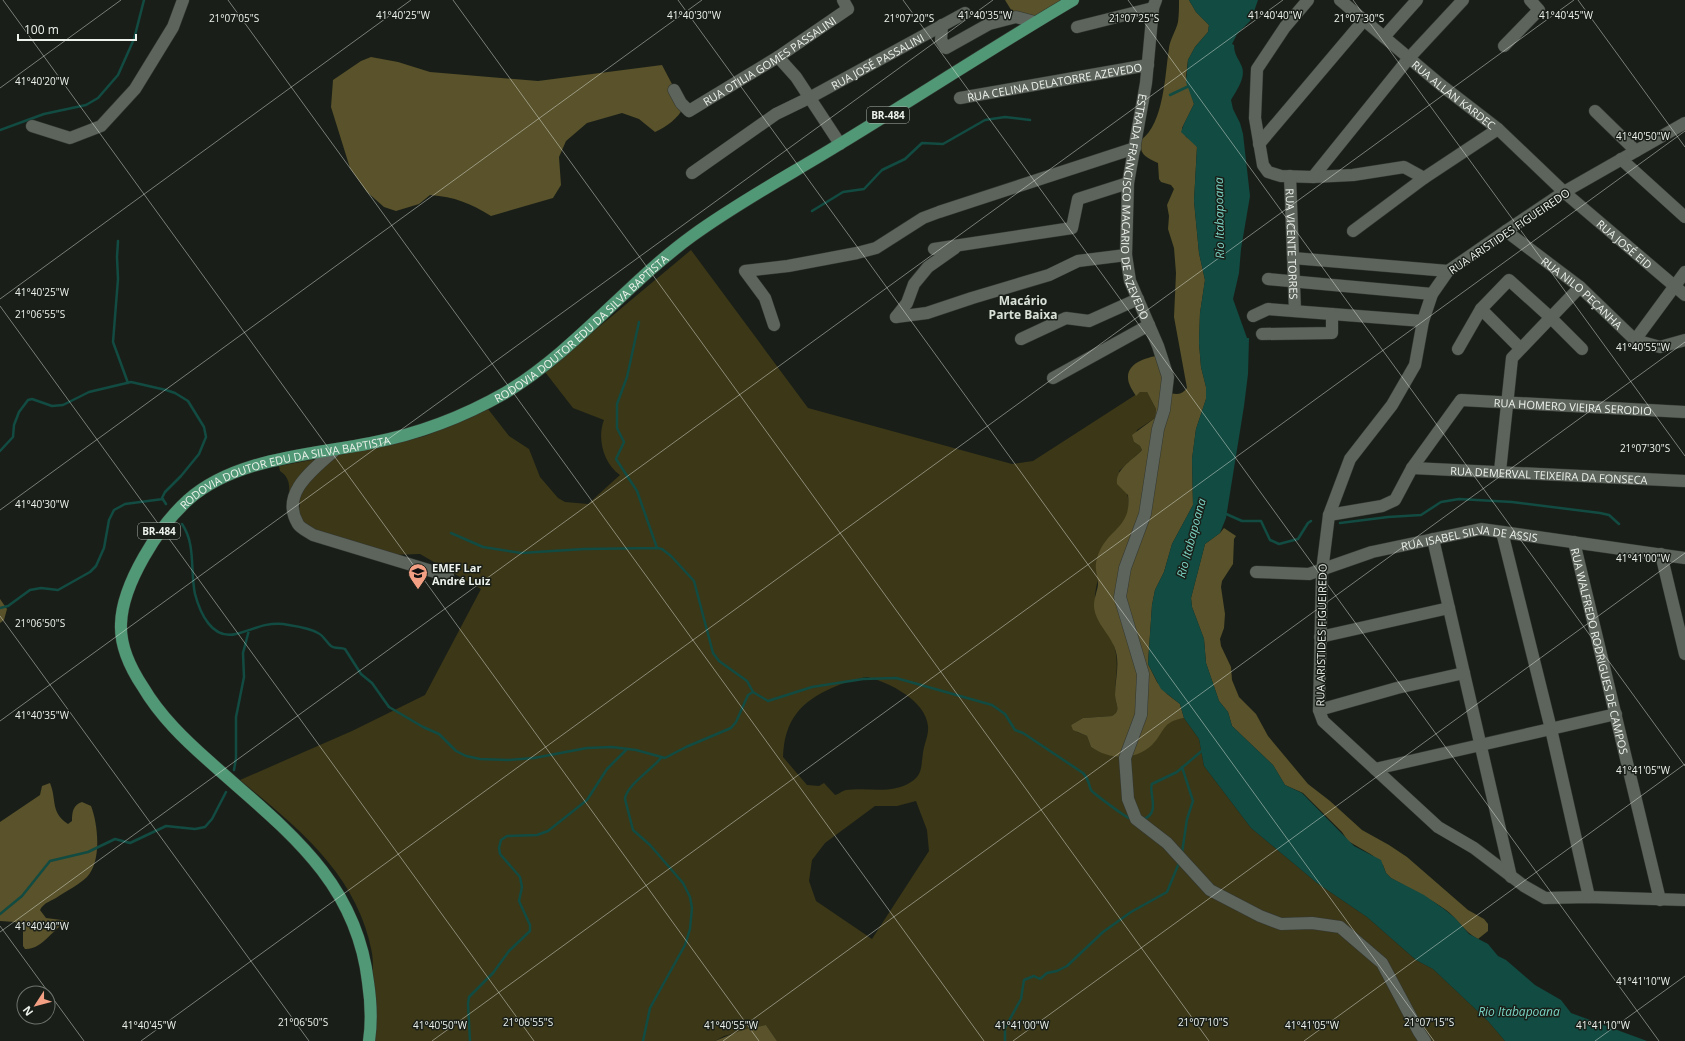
<svg xmlns="http://www.w3.org/2000/svg" width="1685" height="1041" viewBox="0 0 1685 1041" font-family="'Open Sans',sans-serif">
	<rect width="100%" height="100%" fill="#191f18"/>
	<path fill="#3c3717" fill-rule="evenodd" d="M691 250 808 408 1012 464 1033 461 1140 392H1147L1156 409 1155 418 1137 430 1134 442 1140 446 1142 450 1119 471C1129 497 1137 512 1113 533 1107 552 1097 576 1095 595 1094 609 1112 635 1115 649 1119 667 1115 678 1115 695 1115 704 1122 710 1112 716L1083 718 1071 725 1077 732 1087 736 1091 747 1096 750 1117 757 1134 755 1152 744 1165 726 1174 719 1184 718 1199 739 1204 766 1251 828 1317 883 1367 917 1416 960 1433 969 1488 1021 1505 1041H777L766 1025 724 1036 715 1041H373C376 1018 376 997 373 974 373 967 373 960 372 953 358 875 297 827 240 780L352 731 425 695 481 589 420 554 387 555 311 533 297 512 300 506 298 499 289 492C290 484 288 476 280 471L279 466 350 453 425 436 488 409 509 436 529 449 540 477 558 498 565 502 588 504 620 475C603 463 597 438 604 420L573 408 545 372ZM867 677C889 682 926 701 928 726 929 735 924 744 923 753 921 765 923 775 911 782 891 795 868 787 846 790 842 791 839 794 835 795L824 783 819 786 807 785 783 757C784 720 801 701 834 687 846 682 855 679 867 677ZM916 801 927 830 929 851 872 939 816 901 809 881 812 860 825 843 875 806H897Z"/>
	<path fill="#59522a" d="M1005 0H1072L1044 18 1019 23Z
		M1179 0H1189L1196 12 1209 25 1208 32 1195 47 1188 60 1186 76 1194 104 1182 128 1186 137 1193 141 1197 147 1194 201 1199 253 1205 280 1200 313 1199 343 1201 367 1206 387V399L1196 429 1192 459 1193 505 1172 544 1164 572 1155 590 1152 605 1148 664 1157 682 1167 694 1180 704 1184 718C1161 722 1165 732 1152 745 1135 761 1110 760 1091 747L1087 736 1073 730 1071 725 1083 718 1112 716C1122 710 1115 704 1115 695 1115 679 1121 662 1114 646 1108 632 1095 622 1094 606 1094 598 1097 592 1098 585 1098 573 1093 569 1098 555 1108 528 1132 528 1128 495L1117 484C1115 469 1133 460 1142 450L1140 446 1134 442 1132 435 1155 418 1156 409 1147 392H1140L1136 396C1133 391 1128 384 1128 378 1127 362 1149 357 1161 355L1166 391C1174 395 1181 396 1187 388L1174 317 1176 273 1174 248 1168 229 1169 216 1167 205 1174 189 1171 185 1161 182 1159 179 1158 163C1146 157 1139 155 1141 140 1164 124 1165 74 1169 48 1170 39 1176 31 1178 22 1179 15 1179 7 1179 0Z
		M371 57 398 62 430 72 538 81 662 65 684 107C677 119 668 126 655 132L639 119 622 113 587 123 566 141 559 157 561 185 553 198 491 216C470 203 455 197 430 195L419 204 396 211 384 207 367 192 350 168 331 107 333 80 361 61Z
		M1224 528 1236 536 1234 539 1233 564 1222 581 1221 587 1225 614 1224 628 1220 639 1221 646 1231 667 1232 680 1239 697 1256 714 1268 736 1308 784 1330 801 1362 830 1389 845 1407 857 1468 910 1484 919 1488 924V931L1478 939C1464 932 1458 919 1446 910 1429 898 1409 888 1391 878L1386 873 1383 865 1372 855 1348 841 1342 832 1303 793 1285 785 1273 765 1232 726 1228 712 1219 701 1206 663 1204 639 1192 607 1191 598 1205 544 1220 533Z
		M0 599 7 609 4 620 0 623Z
		M50 783C57 800 50 812 68 824L72 821C72 812 73 805 82 802L91 806C98 824 102 861 87 877 80 884 68 890 59 896 52 901 44 902 40 910L46 918 69 921C53 927 43 950 25 949L23 946V927L15 922 0 921V822L40 795 42 786Z
		M766 1025 777 1041H715L742 1030Z"/>
	<path fill="#124b42" d="M1189 0H1258L1251 20 1237 34 1232 44 1234 45C1234 55 1239 59 1242 67 1246 78 1236 91 1231 100L1233 109 1240 123 1243 134 1250 196 1241 249 1239 273 1233 299 1247 338H1249L1248 374 1244 406 1226 518 1220 533 1205 544 1191 598 1192 607 1204 639 1206 663 1219 701 1228 712 1232 726 1273 765 1285 785 1302 793 1354 846 1381 860 1386 873 1391 878 1424 895 1444 909 1455 918 1469 934 1488 944 1498 956 1506 960 1535 985 1561 1000 1571 1013 1647 1041H1505L1488 1021 1433 969 1416 960 1367 917 1317 883 1251 828 1204 766 1199 739 1184 718 1180 704 1161 689 1148 664 1152 605 1155 590 1164 572 1172 544 1193 505 1192 459 1196 429 1206 399V387L1201 367 1199 343 1200 313 1205 280 1199 253 1194 201 1197 147 1181 132 1184 124 1194 104 1186 82 1188 60 1195 47 1208 32 1209 25 1196 12Z"/>
	<g fill="none" stroke-linecap="round" stroke-linejoin="round">
		<path stroke="#124b42" stroke-width="2.5" d="M1170 95 1189 86
			M0 130 44 114 86 105 98 98 118 75 134 39 144 0
			M812 211 843 192 864 189 882 170 905 159 922 143 943 144 985 120 1005 117 1030 120
			M118 241 117 257 118 279 113 342 128 383
			M639 322 627 377 617 404V428L624 442 616 459 637 491 657 548
			M0 451 13 437 14 425 19 412 28 400 32 399 52 406 63 405 89 392 131 382 166 390 175 393 188 401 204 427 206 437 199 454 181 476 165 492 162 498 166 504
			M1224 513 1242 521H1261L1270 540 1279 544 1298 539 1308 523 1311 521
			M1340 523 1388 517 1421 515 1441 502 1459 499 1512 502 1600 513 1609 515 1619 524
			M182 524C196 544 190 571 195 594 200 613 212 640 236 634 253 630 265 622 283 624 294 626 308 627 318 633 324 636 326 642 331 646 335 649 341 647 345 649L361 674 372 683 389 707 423 727 439 734 456 751 466 756 480 759 508 760 534 758 587 748 612 747 636 750 665 758 686 747 731 728 736 722 748 695 753 692
			M451 533 483 547 521 553 584 549 657 548 662 549 671 556 694 581 713 653 719 661 747 681 753 692 768 701 812 687 863 679 896 678 992 705 1005 714 1015 730 1023 733 1083 773C1089 779 1088 783 1091 790 1093 793 1124 816 1129 818
			M0 608 8 606 30 590 41 588 58 590 90 572 96 566 104 548 109 520 114 510 125 504 163 499
			M234 770 236 758V717L244 677 243 653 249 630
			M1144 819C1161 812 1148 792 1152 784L1177 772 1204 749
			M1182 853 1187 819 1193 801 1182 767
			M0 914 22 896 50 861 88 852 115 839 130 843 166 826 195 829 205 827 212 819 226 792
			M470 1041 468 1004 469 997 493 973 509 951 530 931V925L519 901 522 887 520 877 500 854 499 848 501 840 507 836 537 835 548 831 587 800 607 769 627 749
			M643 1041 650 1008 685 945 690 929 692 908 690 897 683 883 650 845 633 830 625 799C626 786 652 769 661 758
			M1005 1041V1028L1021 999 1024 980 1034 976 1040 979 1047 973 1057 971 1067 966 1103 932 1131 912 1167 892 1179 863"/>
		<g stroke="#333832" stroke-width="13">
			<g id="minor">
				<path id="s1" d="M1156 0 1153 8 1146 83 1128 183 1126 255 1130 281 1158 346 1168 377 1164 410 1158 429 1145 514 1125 568 1120 597 1143 674 1141 715 1125 758 1128 799 1136 819 1167 843 1210 890 1260 916 1281 924 1312 923 1340 927 1382 963 1419 1032 1425 1041"/>
				<path d="M1308 0 1285 27 1257 69 1255 118 1263 165 1268 172 1281 176 1313 177 1353 175 1404 167 1424 178"/>
				<path id="s2" d="M1340 0 1441 85 1498 129 1564 192 1685 295"/>
				<path d="M942 25 941 40 946 48 989 24 1016 17 1035 22"/>
				<path d="M1077 27 1153 8"/>
				<path d="M1384 37 1417 0"/>
				<path d="M1504 46 1539 10 1530 0"/>
				<path d="M778 57 796 77 840 144"/>
				<path id="s3" d="M674 90 681 103 689 111 778 57 848 9 843 0"/>
				<path id="s4" d="M960 98 1148 65"/>
				<path d="M1595 111 1636 151"/>
				<path d="M1685 123 1564 192 1506 231 1448 271 1432 294 1423 321 1415 365 1392 405 1350 459 1329 515 1322 571 1319 710 1323 721 1438 827 1474 848 1524 886 1545 898 1589 897 1685 900"/>
				<path d="M32 126 70 138 101 126 135 89 173 27 183 0"/>
				<path d="M1259 144 1364 20"/>
				<path d="M1621 159 1685 217"/>
				<path id="s5" d="M692 173 776 114 811 97 965 13"/>
				<path id="s6" d="M1290 176 1295 311"/>
				<path d="M1313 177 1409 58 1463 0"/>
				<path d="M1353 231 1424 178 1498 129"/>
				<path id="s7" d="M1506 231 1580 287 1635 340 1660 347 1685 340"/>
				<path d="M934 249 1072 228 1078 199 1128 183"/>
				<path d="M1293 258 1448 271"/>
				<path d="M1268 279 1432 294"/>
				<path d="M1481 309 1520 348"/>
				<path d="M1253 316 1268 309 1423 321"/>
				<path d="M896 317 927 313 972 298 1049 275 1078 261 1126 255"/>
				<path d="M896 317 907 303 914 284 928 267 955 248"/>
				<path d="M774 325 765 298 745 271 788 266 857 253 876 248 923 218 939 212 1135 148"/>
				<path d="M1262 334 1332 333V314"/>
				<path d="M1021 339 1066 318 1089 321 1138 299"/>
				<path d="M1635 340 1685 272"/>
				<path d="M1458 349 1481 309 1509 280 1550 317 1582 349"/>
				<path d="M1053 378 1149 325"/>
				<path d="M335 450C315 468 279 493 298 524 300 528 309 532 313 535L448 576"/>
				<path id="s8" d="M1412 468 1685 481"/>
				<path d="M1500 471 1512 358 1580 287"/>
				<path id="s9" d="M1329 515 1382 506 1395 500 1412 468 1461 400 1685 412"/>
				<path d="M1502 532 1551 729 1589 897"/>
				<path d="M1433 539 1511 877"/>
				<path id="s10" d="M1574 542 1660 900"/>
				<path d="M1661 554 1685 654"/>
				<path id="s11" d="M1256 572 1309 574 1372 552 1481 529 1685 558"/>
				<path d="M1320 637 1449 608"/>
				<path d="M1319 710 1397 688 1464 673"/>
				<path d="M1375 769 1616 714"/>
			</g>
		</g>
		<g stroke="#333832" stroke-width="13">
			<g id="major">
				<path id="s12" d="M369 1041C372 1021 371 1002 368 982 356 878 282 827 210 762 185 740 160 716 143 687 131 669 120 646 121 624 122 584 159 526 188 500 235 458 311 455 371 443 418 434 463 417 505 393 575 351 626 284 692 236 740 201 793 173 843 142 920 95 995 46 1073 0"/>
			</g>
		</g>
		<use href="#minor" stroke="#5d645c" stroke-width="12"/>
		<use href="#major" stroke="#519876" stroke-width="12"/>
	</g>
	<path fill="none" stroke="#edf2ec" stroke-width="1" stroke-opacity="0.45" d="M3 0 759 1041M228 0 984 1041M453 0 1209 1041M678 0 1434 1041M903 0 1659 1041M1128 0 1685 766M1353 0 1685 456M1578 0 1685 147M0 88 121 0M0 299 411 0M0 306 534 1041M0 510 702 0M0 616 309 1041M0 721 993 0M0 926 84 1041M0 932 1283 0M141 1041 1574 0M432 1041 1685 131M723 1041 1685 342M1013 1041 1685 553M1304 1041 1685 764M1595 1041 1685 976"/>
	<defs>
		<g id="school-pin" transform="scale(1)"><path d="M0 17L-7.5 6A9.5 9.5 0 1 1 7.5 6Z" fill="#f39f84" stroke="#191f18"/><path d="M0-5L7-2L0 1L-7-2ZM-4 1L0 2.5L4 1V4Q0 6-4 4Z" fill="#111"/></g>
	</defs>
	<g fill-rule="evenodd">
		<use href="#school-pin" x="418" y="573"/>
	</g>
	<g text-anchor="middle" dominant-baseline="central" stroke-width="3" stroke-linejoin="round" paint-order="stroke">
		<g fill="#191f18" stroke="#adb3ac" stroke-width="1">
			<rect x="867" y="107" width="42" height="16" rx="3"/>
			<rect x="138" y="523" width="42" height="16" rx="3"/>
		</g>
		<g font-size="10" font-weight="bold" fill="#edf2ec">
			<text x="888" y="115">BR-484</text>
			<text x="159" y="531">BR-484</text>
		</g>
		<g font-size="11" fill="#edf2ec" stroke="#191f18">
			<text stroke="none"><textPath href="#s3" startOffset="121">RUA OTILIA GOMES PASSALINI</textPath></text>
			<text stroke="none"><textPath href="#s5" startOffset="217">RUA JOSÉ PASSALINI</textPath></text>
			<text stroke="none"><textPath href="#s4" startOffset="96">RUA CELINA DELATORRE AZEVEDO</textPath></text>
			<text stroke="none"><textPath href="#s2" startOffset="148">RUA ALLAN KARDEC</textPath></text>
			<text stroke="none"><textPath href="#s1" startOffset="210">ESTRADA FRANCISCO MACARIO DE AZEVEDO</textPath></text>
			<text transform="translate(1509 231) rotate(-34)">RUA ARISTIDES FIGUEIREDO</text>
			<text stroke="none"><textPath href="#s6" startOffset="68">RUA VICENTE TORRES</textPath></text>
			<text stroke="none"><textPath href="#s2" startOffset="375">RUA JOSÉ EID</textPath></text>
			<text stroke="none"><textPath href="#s7" startOffset="98">RUA NILO PEÇANHA</textPath></text>
			<text stroke="none"><textPath href="#s12" startOffset="1088">RODOVIA DOUTOR EDU DA SILVA BAPTISTA</textPath></text>
			<text stroke="none"><textPath href="#s9" startOffset="300">RUA HOMERO VIEIRA SERODIO</textPath></text>
			<text stroke="none"><textPath href="#s12" startOffset="752">RODOVIA DOUTOR EDU DA SILVA BAPTISTA</textPath></text>
			<text stroke="none"><textPath href="#s8" startOffset="137">RUA DEMERVAL TEIXEIRA DA FONSECA</textPath></text>
			<text stroke="none"><textPath href="#s11" startOffset="219">RUA ISABEL SILVA DE ASSIS</textPath></text>
			<text transform="translate(1321 635) rotate(-89)">RUA ARISTIDES FIGUEIREDO</text>
			<text stroke="none"><textPath href="#s10" startOffset="112">RUA WALFREDO RODRIGUES DE CAMPOS</textPath></text>
		</g>
		<g font-size="11" font-weight="bold" fill="#edf2ec" stroke="#191f18" text-anchor="start">
			<text x="432" y="567">EMEF Lar<tspan x="432" dy="13">André Luiz</tspan></text>
		</g>
		<g font-size="12" font-style="italic" fill="#79d2c2" stroke="#191f18">
			<text transform="translate(1219 218) rotate(-91)">Rio Itabapoana</text>
			<text transform="translate(1191 538) rotate(-75)">Rio Itabapoana</text>
			<text x="1519" y="1011">Rio Itabapoana</text>
		</g>
		<g font-size="12" font-weight="bold" fill="#dae2d8" stroke="#191f18">
			<text x="1023" y="300">Macário<tspan x="1023" dy="14">Parte Baixa</tspan></text>
		</g>
	</g>
	<g font-size="10" text-anchor="middle" fill="#edf2ec" stroke="#191f18" stroke-width="3" stroke-linejoin="round" paint-order="stroke">
		<text x="985" y="19">41°40'35"W</text>
		<text x="403" y="19">41°40'25"W</text>
		<text x="694" y="19">41°40'30"W</text>
		<text x="1275" y="19">41°40'40"W</text>
		<text x="1566" y="19">41°40'45"W</text>
		<text x="234" y="22">21°07'05"S</text>
		<text x="909" y="22">21°07'20"S</text>
		<text x="1134" y="22">21°07'25"S</text>
		<text x="1359" y="22">21°07'30"S</text>
		<text x="42" y="85">41°40'20"W</text>
		<text x="1643" y="140">41°40'50"W</text>
		<text x="42" y="296">41°40'25"W</text>
		<text x="40" y="318">21°06'55"S</text>
		<text x="1643" y="351">41°40'55"W</text>
		<text x="1645" y="452">21°07'30"S</text>
		<text x="42" y="508">41°40'30"W</text>
		<text x="1643" y="562">41°41'00"W</text>
		<text x="40" y="627">21°06'50"S</text>
		<text x="42" y="719">41°40'35"W</text>
		<text x="1643" y="774">41°41'05"W</text>
		<text x="42" y="930">41°40'40"W</text>
		<text x="1643" y="985">41°41'10"W</text>
		<text x="303" y="1026">21°06'50"S</text>
		<text x="528" y="1026">21°06'55"S</text>
		<text x="1203" y="1026">21°07'10"S</text>
		<text x="1429" y="1026">21°07'15"S</text>
		<text x="149" y="1029">41°40'45"W</text>
		<text x="440" y="1029">41°40'50"W</text>
		<text x="731" y="1029">41°40'55"W</text>
		<text x="1022" y="1029">41°41'00"W</text>
		<text x="1312" y="1029">41°41'05"W</text>
		<text x="1603" y="1029">41°41'10"W</text>
	</g>
	<g transform="translate(36 1005) rotate(234)"><circle r="19" fill="#191f18" stroke="#6e736d"/>
	<path d="M0-3L7 15L0 10L-7 15Z" fill="#f39f84"/>
	<text y="-6" font-size="11" font-weight="bold" text-anchor="middle" fill="#edf2ec">N</text>
	</g>
	<path d="M18 34v6h118v-6" fill="none" stroke="#edf2ec" stroke-width="2"/>
	<text x="24" y="34" font-size="12" fill="#edf2ec" stroke="#191f18" stroke-width="3" paint-order="stroke">100 m</text>
</svg>
